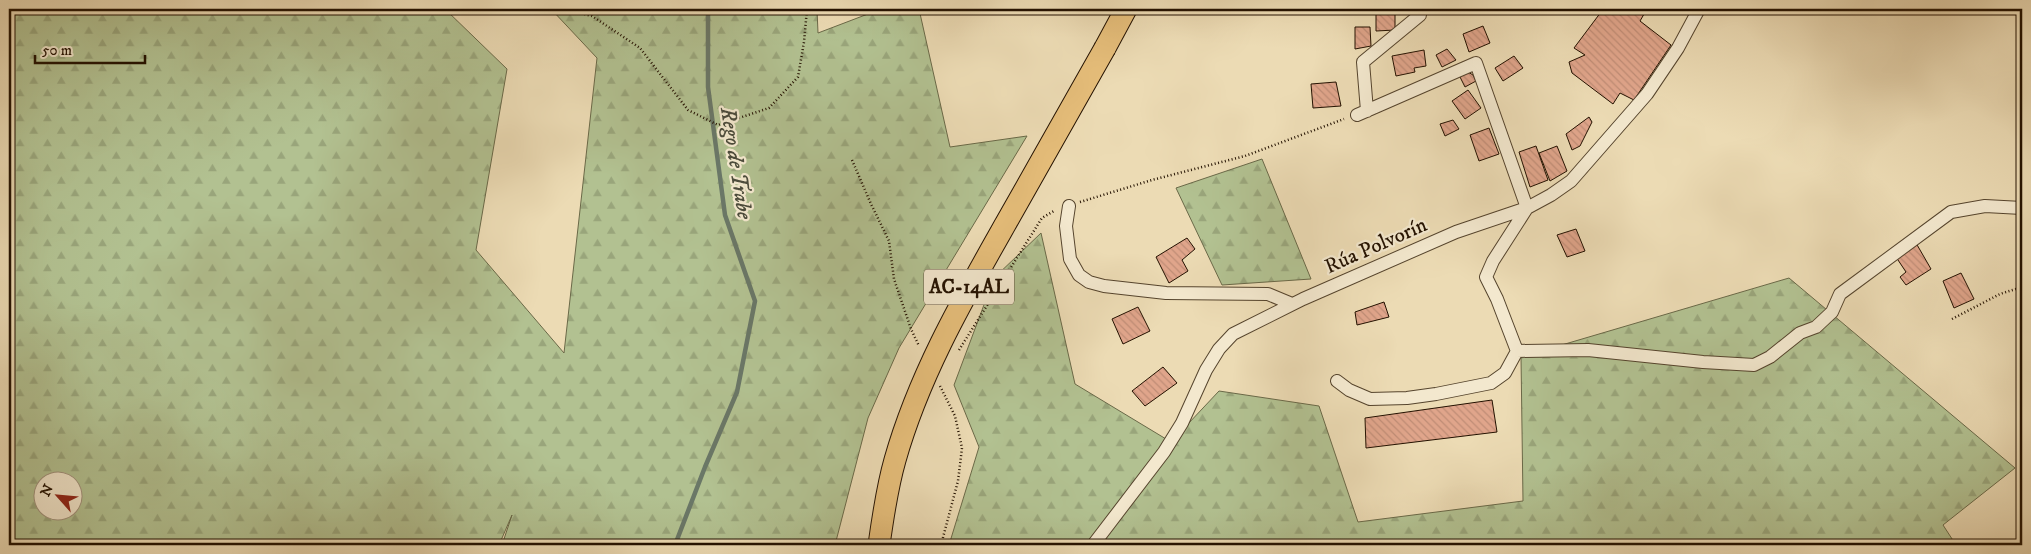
<svg xmlns="http://www.w3.org/2000/svg" width="2031" height="554" viewBox="0 0 2031 554" font-family="'IM FELL DW Pica',serif">
	<defs>
		<pattern id="forest-firs" width="22" height="20" patternUnits="userSpaceOnUse" patternTransform="scale(1.25)"><rect width="22" height="20" fill="#b2c191"/><path d="M5 1l3.5 6h-7zM16 11l3.5 6h-7z" fill="#99a57b"/></pattern>
		<pattern id="building-back-hatch" width="6" height="6" patternUnits="userSpaceOnUse" patternTransform="scale(1.25)"><rect width="6" height="6" fill="#e0a58b"/><path d="M-1 5l2 2M0 0l6 6M5-1l2 2" fill="none" stroke="#c08d76"/></pattern>
	</defs>
	<rect width="100%" height="100%" fill="#ecdbb4"/>
	<filter id="stains"><feTurbulence type="fractalNoise" baseFrequency=".004" numOctaves="4"/><feColorMatrix values="0 0 0 0 .2 0 0 0 0 .09 0 0 0 0 .02 0 0 0 .5 -.17"/></filter>
	<radialGradient id="worn" r=".72"><stop offset=".6" stop-color="#630" stop-opacity="0"/><stop offset="1" stop-color="#630" stop-opacity=".3"/></radialGradient>
	<path fill="url(#forest-firs)" stroke="#6a6948" fill-rule="evenodd" d="M9 9H445L507 69 476 250 564 353 597 58 551 9H817L818 33 881 9H919L950 147 1027 136 899 348 868 418 835 545H502L512 515 499 545H9ZM42 482H72V512H42Z
		M1262 159 1311 279 1222 285 1176 188Z
		M1041 233 1075 384 1171 442 1219 391 1319 406 1358 522 1523 501 1521 357 1789 278 2015 468 1943 525 1956 545H949L979 447 954 385 994 278Z"/>
	<g fill="none" stroke-linecap="round" stroke-linejoin="round">
		<path stroke="#6a7767" stroke-width="4.5" d="M675 545 705 467 737 392 755 301 725 215 708 87V9"/>
	</g>
	<path fill="url(#building-back-hatch)" stroke="#231100" d="M1446 9H1471L1447 14Z
		M1605 9H1647L1640 21 1671 45 1634 100 1620 93 1613 104 1572 73 1569 62 1585 55 1574 48 1601 12 1605 14 1607 11Z
		M1376 10H1395V30L1376 31Z
		M1483 26 1490 43 1469 52 1463 34Z
		M1355 27H1370L1371 46 1355 49Z
		M1447 49 1456 60 1442 67 1436 55Z
		M1424 50 1426 66 1414 68 1415 72 1396 76 1392 56Z
		M1514 56 1523 68 1503 81 1495 68Z
		M1468 72 1473 75 1476 81 1465 87 1460 77Z
		M1336 82 1341 106 1313 108 1311 84Z
		M1468 90 1481 108 1465 119 1452 101Z
		M1589 117 1592 122 1580 146 1572 150 1566 134Z
		M1453 120 1459 129 1445 136 1440 124Z
		M1489 128 1499 154 1479 161 1470 135Z
		M1536 146 1548 180 1530 187 1519 152Z
		M1557 146 1567 171 1550 181 1539 153Z
		M1576 229 1585 251 1567 257 1557 235Z
		M1187 238 1195 249 1182 260 1188 271 1169 283 1156 257Z
		M1916 243 1931 269 1906 285 1900 277 1906 272 1896 257Z
		M1961 273 1974 299 1954 308 1943 281Z
		M1384 302 1389 317 1357 325 1355 312Z
		M1138 307 1150 331 1123 344 1112 319Z
		M1163 367 1177 383 1145 406 1132 391Z
		M1492 400 1497 432 1366 448 1365 418Z"/>
	<g fill="none" stroke-linecap="round" stroke-linejoin="round">
		<g stroke="#55442d" stroke-width="14">
			<path id="street" d="M1367 111 1363 62 1420 15V9
				M1069 206 1066 226 1070 259 1079 275 1089 282 1104 286 1166 293 1268 294 1292 304
				M1517 351 1588 350 1703 362 1754 365 1770 357 1800 333 1816 327 1832 312 1840 294 1951 212 1985 206 2022 208
				M1337 381 1349 390 1370 399 1407 398 1436 394 1491 383 1505 373 1517 351 1497 299 1486 277 1493 261 1527 208 1476 63 1357 115
				M1093 545 1164 452 1182 423 1206 370 1219 349 1233 334 1303 299 1456 232 1527 208 1551 195 1571 181 1647 94 1678 48 1699 9"/>
		</g>
		<g stroke="#231100" stroke-width="23">
			<path id="highway" d="M1105 48 1126 9"/>
		</g>
		<path stroke="#231100" stroke-width="2.5" stroke-dasharray="1 2.5" stroke-linecap="butt" d="M564 9 592 16 640 48 688 110 718 125 769 108 798 77 804 42 807 9
			M852 160 871 204 889 241 894 279 911 329 919 346
			M1080 202 1152 180 1245 156 1344 119
			M1952 319 2000 294 2022 287
			M959 350 1042 218 1054 211
			M940 386 955 416 962 448 958 481 941 545"/>
		<use href="#street" stroke="#f3e8ce" stroke-width="12"/>
		<use href="#highway" stroke="#e6be7a" stroke-width="21"/>
		<g stroke="#231100" stroke-width="23" stroke-linecap="butt">
			<path id="highway-bridge" d="M879 545C883 516 887 488 895 460 919 375 963 299 1006 223 1039 165 1072 106 1105 48"/>
		</g>
		<use href="#highway-bridge" stroke="#e6be7a" stroke-width="21"/>
	</g>
	<g text-anchor="middle" dominant-baseline="central" stroke-width="4.5" stroke-linejoin="round" paint-order="stroke">
		<rect fill="#f3e8ce" stroke="#61523e" stroke-width="1" x="924" y="269.5" width="90" height="35" rx="4"/>
		<g font-size="20" font-weight="bold" fill="#231100">
			<text x="969" y="287">AC-14AL</text>
		</g>
		<g font-size="21" fill="#231100" stroke="#f3e8ce">
			<text transform="translate(1376 246) rotate(-24)">Rúa Polvorín</text>
		</g>
		<g font-size="22" font-style="italic" fill="#4c4c3c" stroke="#f3e8ce">
			<text transform="translate(736 163) rotate(81)">Rego de Trabe</text>
		</g>
	</g>
	<rect width="2031" height="554" fill="none" stroke="#ecdbb4" stroke-width="30"/>
	<rect x="10" y="10" width="2011" height="534" fill="none" stroke="#231100" stroke-width="2.5"/>
	<rect x="15" y="15" width="2001" height="524" fill="none" stroke="#231100"/>
	<g transform="translate(58 496) rotate(297)"><circle r="24" fill="#f3e8ce" stroke="#a0927c"/>
	<path d="M0-4L9 19L0 12L-9 19Z" fill="#8f2418"/>
	<text y="-8" font-size="14" font-weight="bold" text-anchor="middle" fill="#231100">N</text>
	</g>
	<path d="M35 55v8h110v-8" fill="none" stroke="#231100" stroke-width="2.5"/>
	<text x="42" y="55" font-size="15" fill="#231100" stroke="#f3e8ce" stroke-width="4" paint-order="stroke">50 m</text>
	<rect width="100%" height="100%" filter="url(#stains)"/>
	<rect width="100%" height="100%" fill="url(#worn)"/>
</svg>
